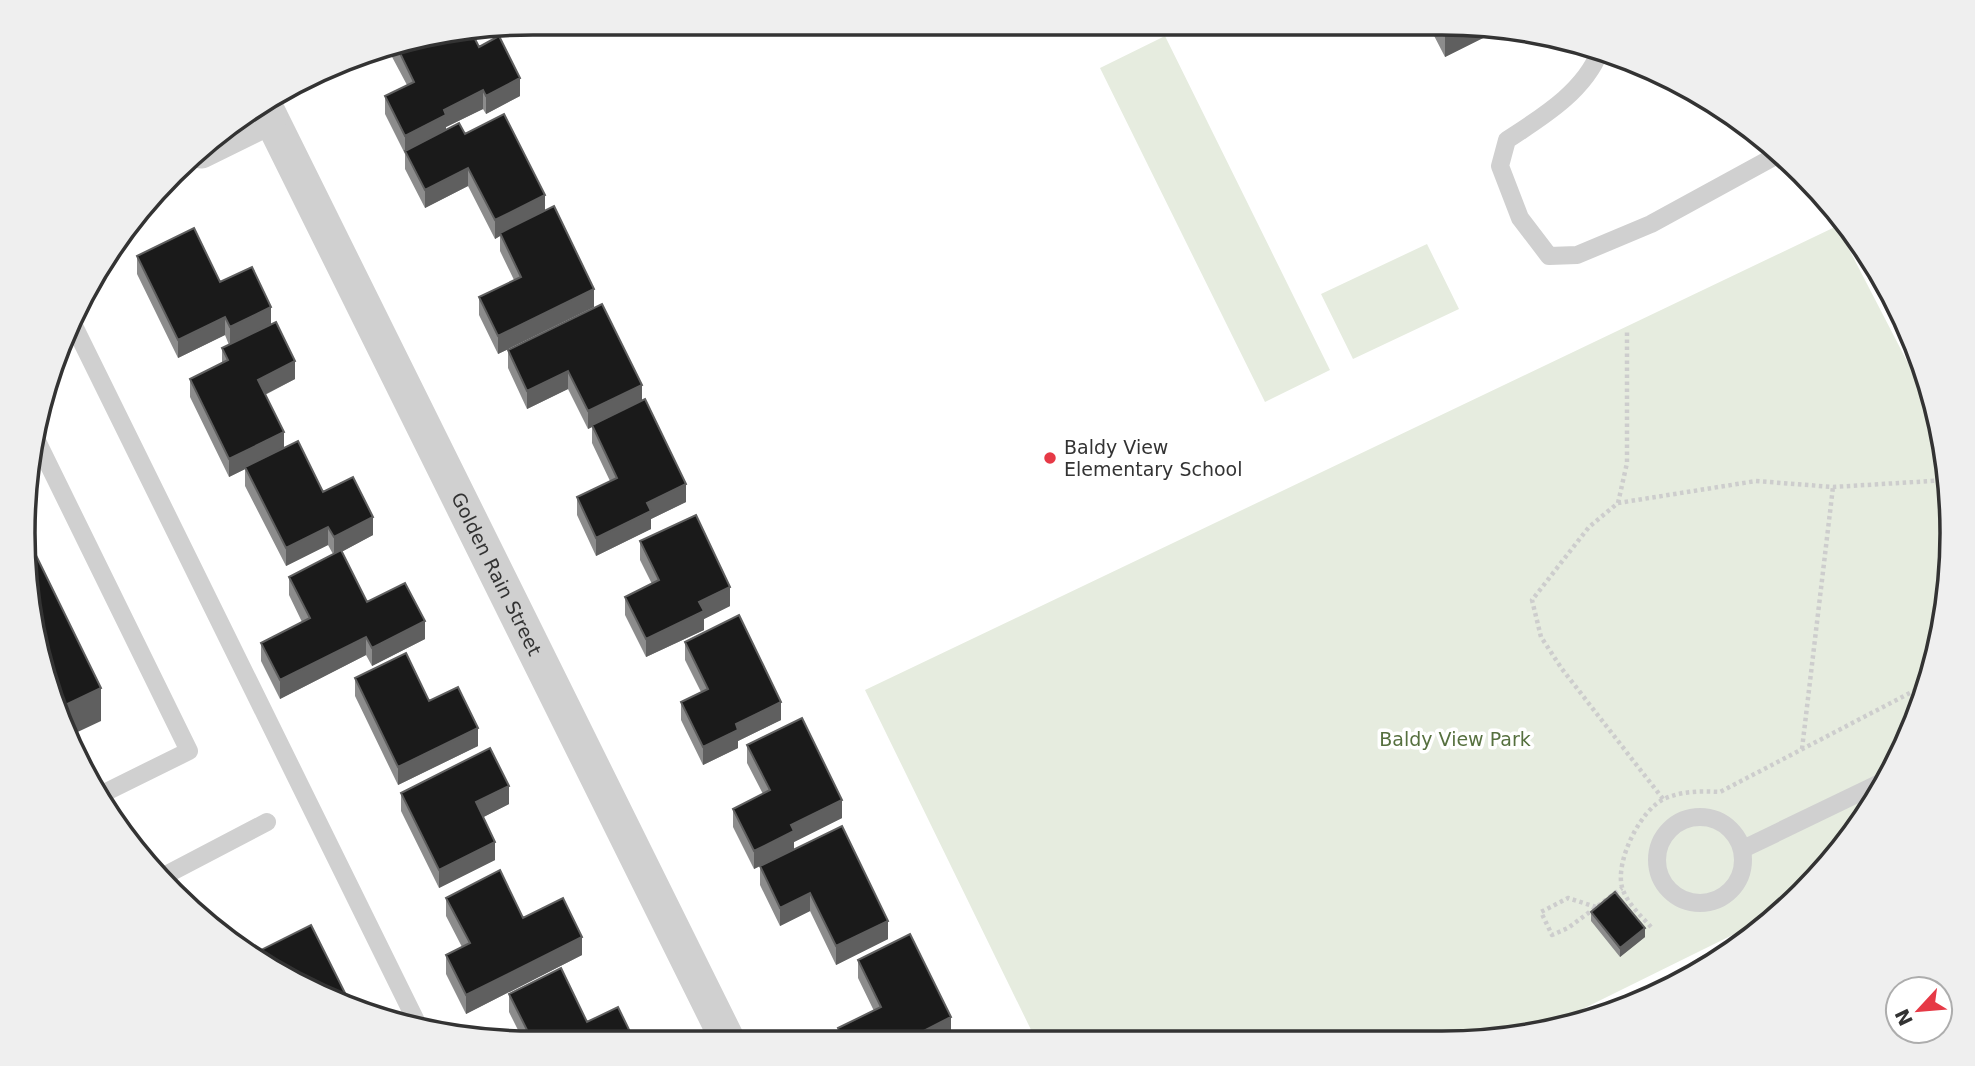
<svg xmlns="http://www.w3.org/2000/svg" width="1975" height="1066" viewBox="0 0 1975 1066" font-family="'DejaVu Sans',sans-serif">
	<rect width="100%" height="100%" fill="#fff"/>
	<path fill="#e6ecdf" d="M1165 36 1330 370 1265 402 1100 68Z
		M1837 226 1939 423 1951 499 1948 599 1925 697 1884 788 1825 870 1775 914 1538 1031 1508 1039 1036 1040 865 690Z
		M1427 244 1459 309 1353 359 1321 294Z"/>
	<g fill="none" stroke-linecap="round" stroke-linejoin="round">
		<path stroke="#cdcdcd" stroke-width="4.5" stroke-dasharray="3.5 3.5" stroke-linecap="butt" d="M1618 503 1627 463V330
			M1802 749 1833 487
			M1663 799 1562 669 1541 637 1532 600 1589 527 1618 503 1756 481 1833 487 1948 480
			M1596 907 1568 898 1541 912 1552 935 1568 928 1622 888
			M1651 927C1641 916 1626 902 1622 887 1615 861 1641 808 1666 798 1683 791 1702 791 1720 792L1929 683"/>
		<path stroke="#d0d0d0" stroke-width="18" d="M1600 51C1584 92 1542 117 1507 140L1500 166 1520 218 1549 256 1577 255 1651 224 1781 153
			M74 326 420 1029
			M36 439 189 751 102 794
			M1657 860a43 43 0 1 1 86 0a43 43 0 1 1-86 0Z
			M1743 849 1888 779
			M160 878 267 822"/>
		<g stroke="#d0d0d0" stroke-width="35">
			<path id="s1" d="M265 106 728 1041"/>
			<path d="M201 151 270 117"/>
		</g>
	</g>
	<path fill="#8c8c8c" d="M1428 24H1475L1503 28 1445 57Z
		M472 33 479 47 520 96 486 114 483 109 446 127V130L465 134 545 211 594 307 498 354 479 315V297L514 280 500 251V236L495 239 468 186 425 208 405 169V154L385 114V96L407 85 391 55V46Z
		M137 256 220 282 271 324 295 379 265 395 284 448 323 492 373 535 341 552 367 602 425 639 372 666 366 655 280 699 261 661V643L302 622 289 595V577L333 554 328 545 286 566 245 486V469L229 477 190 397V379L222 363V348L229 345 225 335 178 358 137 274Z
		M602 304 642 401 686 502 651 519V529L596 556 577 515V497L610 481 592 443V427L588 429 568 389 527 409 508 368V350Z
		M640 541 730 606 704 619V630L646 657 625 615V597L652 584 640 560Z
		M685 642 781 720 738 741V748L703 765 681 720V702L701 692 685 660Z
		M355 678 429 701 478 746 398 785 355 696Z
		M747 745 842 818 794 842V849L754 869 733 827V809L763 794 747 763Z
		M401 793 509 804 483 817 495 860 439 888 401 811Z
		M842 826 888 939 836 965 810 911 780 926 760 885V866Z
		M446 898 523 918 582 955 466 1014 446 974V955L462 947 446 916Z
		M1591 912 1645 937 1620 957 1591 921Z
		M858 960 951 1035 940 1041H838V1028L874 1011 858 978Z
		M509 994 587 1022 635 1042H524L509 1012Z"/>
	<path fill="#5f5f5f" d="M1459 24H1475L1503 28 1445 57V31Z
		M520 78V96L486 114V96Z
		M483 90V109L446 127V134L405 151V154V136L444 110Z
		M468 168V186L425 208V190Z
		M545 195V213L500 233V236L495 239V220Z
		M594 289V307L498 354V336Z
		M271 307V325L230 345V327Z
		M225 317V335L178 358V340Z
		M295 361V379L258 398V380Z
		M568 371V389L527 409V391Z
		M642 385V403L592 425V427L588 429V411Z
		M284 432V450L229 477V459Z
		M686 484V502L651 519V529L596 556V538L647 503Z
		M373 517V535L334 556V537Z
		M328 527V545L286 566V548Z
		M730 587V606L704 619V630L646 657V639L699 602Z
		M425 621V639L372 666V648Z
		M366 637V655L280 699V680Z
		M101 688V721L67 737 62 729 57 709Z
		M781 702V720L738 741V748L703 765V747L736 724Z
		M478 728V746L398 785V767Z
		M509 786V804L476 821V802Z
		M842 800V818L794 842V849L754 869V851L791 825Z
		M495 842V860L439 888V870Z
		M810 893V911L780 926V908Z
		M888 921V939L836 965V946Z
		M1645 928V937L1620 957V948Z
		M582 937V955L466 1014V995Z
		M951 1017V1035L940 1041H912V1037Z"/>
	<path fill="#1a1a1a" stroke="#5f5f5f" stroke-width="2" d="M1441 24H1459L1445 31Z
		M472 33 479 47 499 36 520 78 486 96 483 90 444 110 446 115 405 136 385 96 414 82 396 45Z
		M504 114 545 195 495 220 468 168 425 190 405 151 459 123 465 134Z
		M554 206 594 289 498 336 479 297 521 277 500 233Z
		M194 228 220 282 252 267 271 307 230 327 225 317 178 340 137 256Z
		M602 304 642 385 588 411 568 371 527 391 508 350Z
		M276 322 295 361 258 380 284 432 229 459 190 379 228 360 222 348Z
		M645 399 686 484 647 503 651 511 596 538 577 497 617 478 592 425Z
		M298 441 323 492 353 477 373 517 334 537 328 527 286 548 245 467Z
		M696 515 730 587 699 602 704 611 646 639 625 597 659 580 640 541Z
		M27 537 101 688 57 709 24 567Z
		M341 550 367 602 405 583 425 621 372 648 366 637 280 680 261 643 310 618 289 577Z
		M739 615 781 702 736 724 738 730 703 747 681 702 708 689 685 642Z
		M406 653 429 701 458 687 478 728 398 767 355 678Z
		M802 718 842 800 791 825 794 831 754 851 733 809 770 790 747 745Z
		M490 748 509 786 476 802 495 842 439 870 401 793Z
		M842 826 888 921 836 946 810 893 780 908 760 866Z
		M500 870 523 918 563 898 582 937 466 995 446 955 470 943 446 898Z
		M1615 892 1645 928 1620 948 1591 912Z
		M311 925 351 1005 278 975 253 954Z
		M910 934 951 1017 912 1037 914 1041H845L838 1028 881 1007 858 960Z
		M561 968 587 1022 618 1007 635 1042H533L509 994Z"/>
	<circle fill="#e63946" stroke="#fff" stroke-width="2.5" cx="1050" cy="458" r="7"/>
	<g text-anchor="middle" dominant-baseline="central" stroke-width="7" stroke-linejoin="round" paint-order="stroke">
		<g font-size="19" fill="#333" stroke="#fff" text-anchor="start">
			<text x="1064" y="447">Baldy View<tspan x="1064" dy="22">Elementary School</tspan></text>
		</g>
		<g font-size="19" fill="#333" stroke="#fff">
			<text stroke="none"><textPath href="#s1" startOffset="522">Golden Rain Street</textPath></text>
		</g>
		<g font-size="19" fill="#56703f" stroke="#fff">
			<text x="1455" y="739">Baldy View Park</text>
		</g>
	</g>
	<path d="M0 0H1975V1066H0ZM533 35H1442A498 498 0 0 1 1940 533V533A498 498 0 0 1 1442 1031H533A498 498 0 0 1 35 533V533A498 498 0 0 1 533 35Z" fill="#efefef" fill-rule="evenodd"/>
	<path fill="none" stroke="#333" stroke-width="3.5" d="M533 35H1442A498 498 0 0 1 1940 533V533A498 498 0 0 1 1442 1031H533A498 498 0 0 1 35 533V533A498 498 0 0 1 533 35Z"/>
	<g transform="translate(1919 1010) rotate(244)"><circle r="33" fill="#ffffff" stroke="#adadad" stroke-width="2"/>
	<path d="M0-5L12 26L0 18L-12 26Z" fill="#e63946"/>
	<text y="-10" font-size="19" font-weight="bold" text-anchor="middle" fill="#333333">N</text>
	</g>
</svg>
